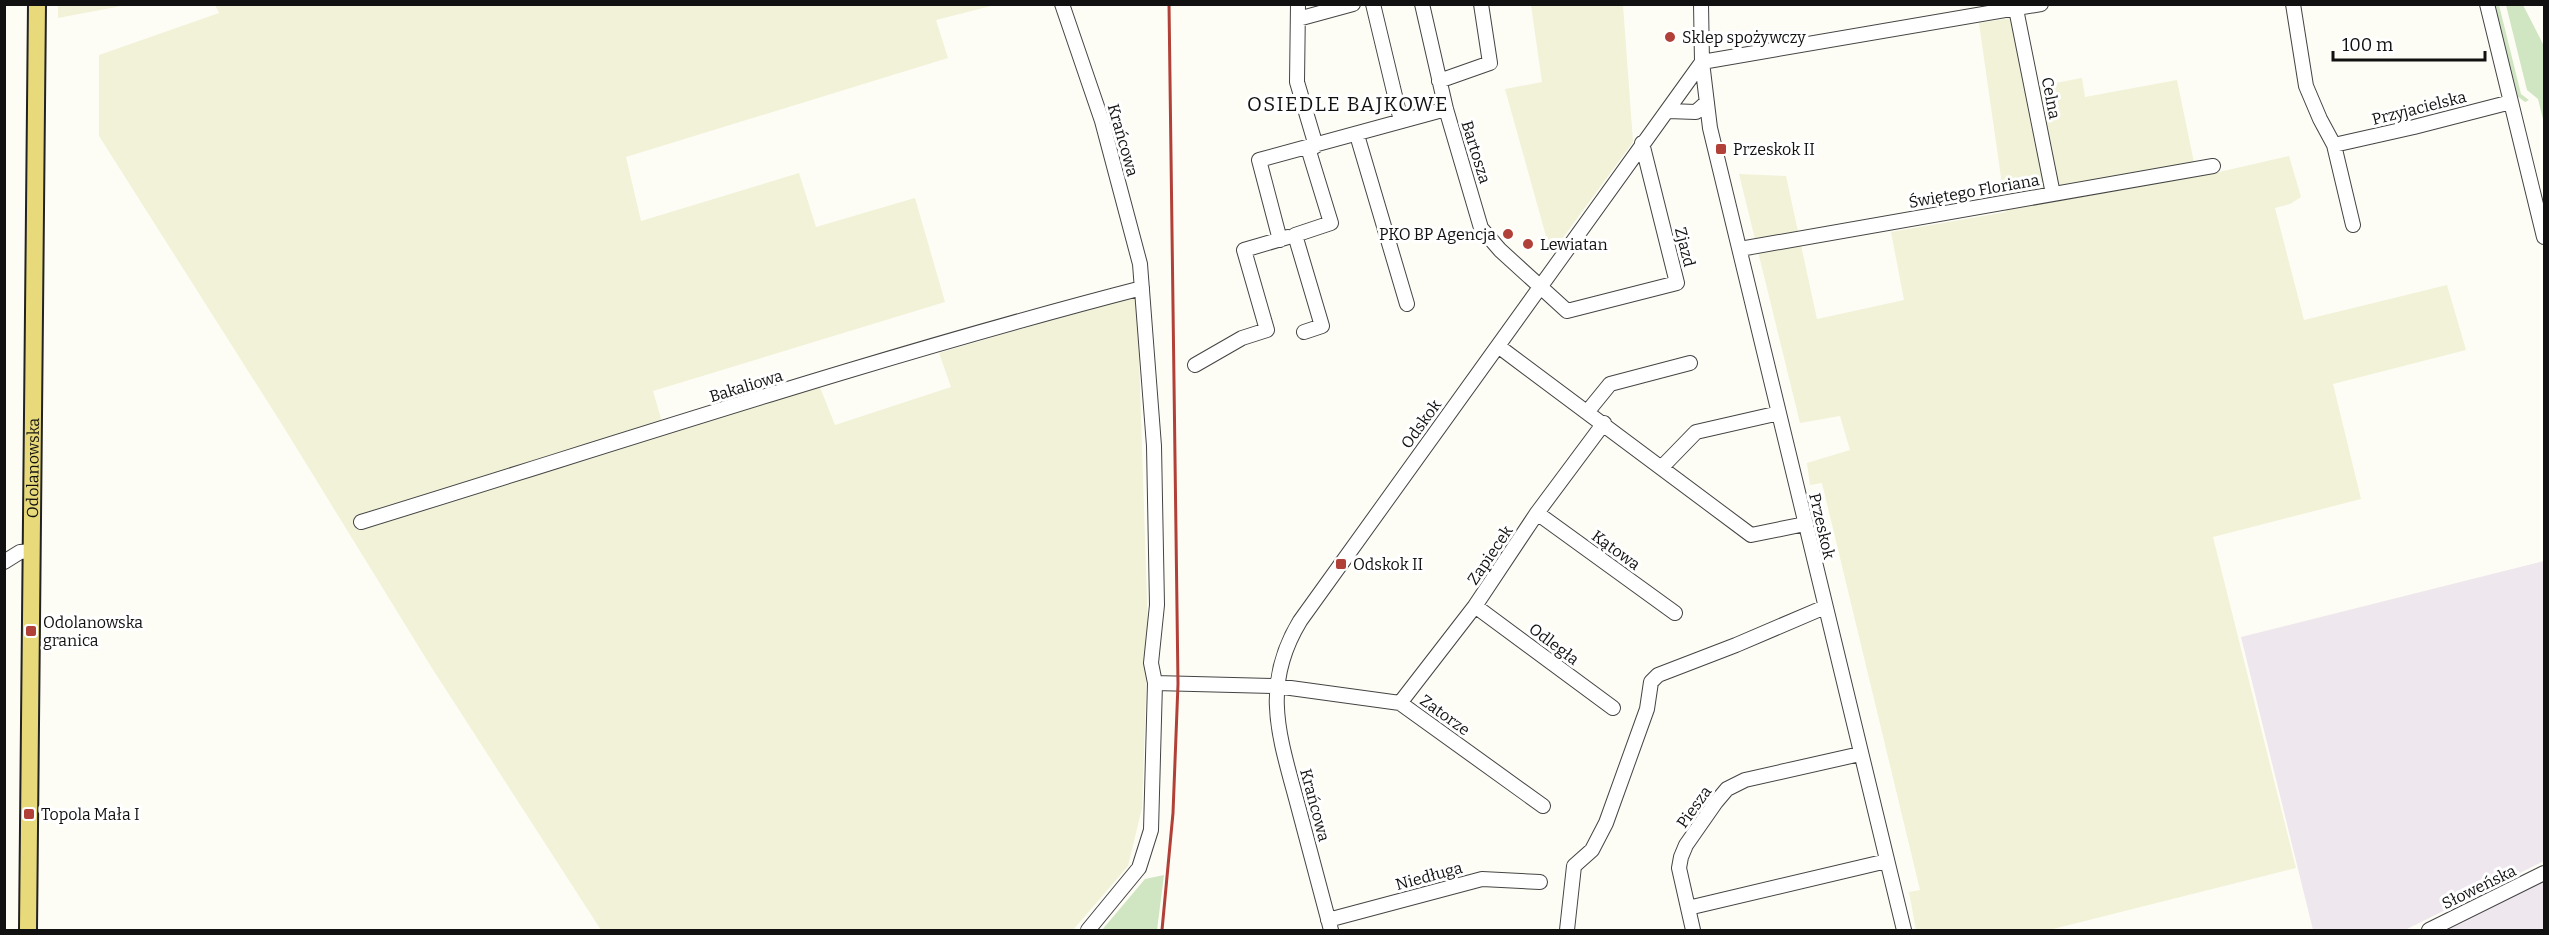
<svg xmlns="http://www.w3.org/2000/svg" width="2549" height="935" viewBox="0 0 2549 935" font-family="Bitter,serif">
	<rect width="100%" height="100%" fill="#fefdf5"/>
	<path fill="#eee7ee" d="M2544 561V861L2405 930H2313L2241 637Z
		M2544 881V930H2444Z"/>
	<path fill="#f1f2d7" d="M58 4H127V5L58 18Z
		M215 5H995L936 20 948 58 626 157 641 221 799 173 816 227 915 198 945 302 653 391 665 432 819 385 835 425 951 387 939 353 1137 295 1148 631 1142 808 1128 866 1073 930H601L430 665 283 426 99 136V55L219 13Z
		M1531 5H1623L1633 142 1551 254 1505 89 1542 82Z
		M2017 17 2034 87 2082 78 2085 97 2177 80 2197 177 2289 156 2301 197 2290 204 2275 208 2304 320 2447 285 2466 350 2333 384 2361 499 2213 537 2296 868 2049 930H1916L1909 892 1920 890 1822 483 1810 485 1807 463 1850 450 1840 416 1800 423 1739 174 1786 176 1817 319 1904 300 1891 232 2006 212 1979 23Z"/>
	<path fill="#d0e5c2" d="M2493 5H2499L2521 94 2529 100 2525 102 2517 96Z
		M2506 5H2523L2544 46V123L2538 99 2527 90Z
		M1164 875 1157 930H1102L1145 879Z"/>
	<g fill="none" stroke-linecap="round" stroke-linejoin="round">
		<g stroke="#444" stroke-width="16">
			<path id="minor" d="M1062 4 1102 121 1140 264 1154 446 1157 605 1151 663 1155 683 1151 830 1139 868 1088 930
				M1298 4 1297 82 1316 146
				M1373 4 1401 121
				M1422 4 1446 109 1481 228 1500 250 1567 311 1677 283 1642 143
				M1701 4 1702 62 1710 128 1904 930
				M2293 4 2306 86 2320 119 2334 145 2414 127 2511 102
				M2487 4 2544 237
				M2016 9 2053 194
				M1298 19 1353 4
				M1702 62 2041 4
				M1439 81 1490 63 1481 4
				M1668 111 1696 112 1707 102
				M1357 135 1407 304
				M2334 145 2353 225
				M1280 240 1259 160 1446 109
				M1740 249 2213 166
				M1304 332 1322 326 1295 235 1331 223 1308 148
				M1498 346 1751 535 1805 524
				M1195 365 1242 338 1267 330 1244 250 1288 237
				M1588 411 1610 384 1690 363
				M1662 467 1696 432 1779 413
				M1537 513 1675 613
				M361 522C621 442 879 356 1142 288
				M4 562 20 552 32 551
				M1475 606 1613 708
				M1155 683 1276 686 1400 703 1543 806
				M1400 703 1475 606 1537 513 1604 423
				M1688 908 1887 861
				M1328 920 1482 879 1540 882
				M1331 930C1320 889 1309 848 1298 806 1280 738 1260 687 1300 621L1702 62
				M1567 930 1574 866 1592 850 1606 823 1647 709 1651 682 1658 675 1736 645 1825 607
				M1693 930 1679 868 1681 857 1686 845 1716 802 1727 789 1745 780 1860 754
				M2429 930 2544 873"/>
		</g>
		<g stroke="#222" stroke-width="20">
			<g id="major">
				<path id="s1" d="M28 930 37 4"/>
			</g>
		</g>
		<use href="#minor" stroke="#fff" stroke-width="14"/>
		<use href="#major" stroke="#e8da7b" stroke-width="16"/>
		<path stroke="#b14138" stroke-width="3" d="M1162 930 1173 813 1178 684 1169 4"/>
	</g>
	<g fill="#b14138" stroke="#fff" stroke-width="2">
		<circle cx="1670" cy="37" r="6"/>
		<rect x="1715" y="143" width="12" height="12" rx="3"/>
		<circle cx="1508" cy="234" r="6"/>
		<circle cx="1528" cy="244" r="6"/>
		<rect x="1335" y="558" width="12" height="12" rx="3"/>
		<rect x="25" y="625" width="12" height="12" rx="3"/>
		<rect x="23" y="808" width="12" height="12" rx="3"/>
	</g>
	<g text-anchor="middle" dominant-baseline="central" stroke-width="6" stroke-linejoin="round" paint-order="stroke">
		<g font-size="16" fill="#111" stroke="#fff" text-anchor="start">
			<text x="1682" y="37">Sklep spożywczy</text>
			<text x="1733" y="149">Przeskok II</text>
			<text x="1496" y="234" text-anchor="end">PKO BP Agencja</text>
			<text x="1540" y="244">Lewiatan</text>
			<text x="1353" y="564">Odskok II</text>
			<text x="43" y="622">Odolanowska<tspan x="43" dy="18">granica</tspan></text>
			<text x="41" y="814">Topola Mała I</text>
		</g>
		<g font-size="16" fill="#111" stroke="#fff">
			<text transform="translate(2051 98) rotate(79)">Celna</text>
			<text transform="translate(2419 108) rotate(-14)">Przyjacielska</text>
			<text transform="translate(1123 140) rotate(74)">Krańcowa</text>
			<text transform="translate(1476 152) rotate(73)">Bartosza</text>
			<text transform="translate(1974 191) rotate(-10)">Świętego Floriana</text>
			<text transform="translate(1685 247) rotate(76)">Zjazd</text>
			<text transform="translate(746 386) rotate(-17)">Bakaliowa</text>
			<text transform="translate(1421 424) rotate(-54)">Odskok</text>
			<text stroke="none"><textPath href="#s1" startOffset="462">Odolanowska</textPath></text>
			<text transform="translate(1822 526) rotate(77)">Przeskok</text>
			<text transform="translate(1616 550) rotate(36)">Kątowa</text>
			<text transform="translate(1490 555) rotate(-56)">Zapiecek</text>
			<text transform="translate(1554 644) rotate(37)">Odległa</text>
			<text transform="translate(1445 715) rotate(36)">Zatorze</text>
			<text transform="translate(1315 805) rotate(75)">Krańcowa</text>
			<text transform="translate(1694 807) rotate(-54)">Piesza</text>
			<text transform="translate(1429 876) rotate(-15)">Niedługa</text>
			<text transform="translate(2479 887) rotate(-26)">Słoweńska</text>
		</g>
		<g font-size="20" letter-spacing="1.5" fill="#111" stroke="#fff">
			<text x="1348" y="104">OSIEDLE BAJKOWE</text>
		</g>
	</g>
	<rect width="2549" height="935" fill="none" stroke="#111111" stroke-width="12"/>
	<path d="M2333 51v9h152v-9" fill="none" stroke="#111111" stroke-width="3"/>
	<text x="2342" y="51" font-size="18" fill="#111111" stroke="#ffffff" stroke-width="4.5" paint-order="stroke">100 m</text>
</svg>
